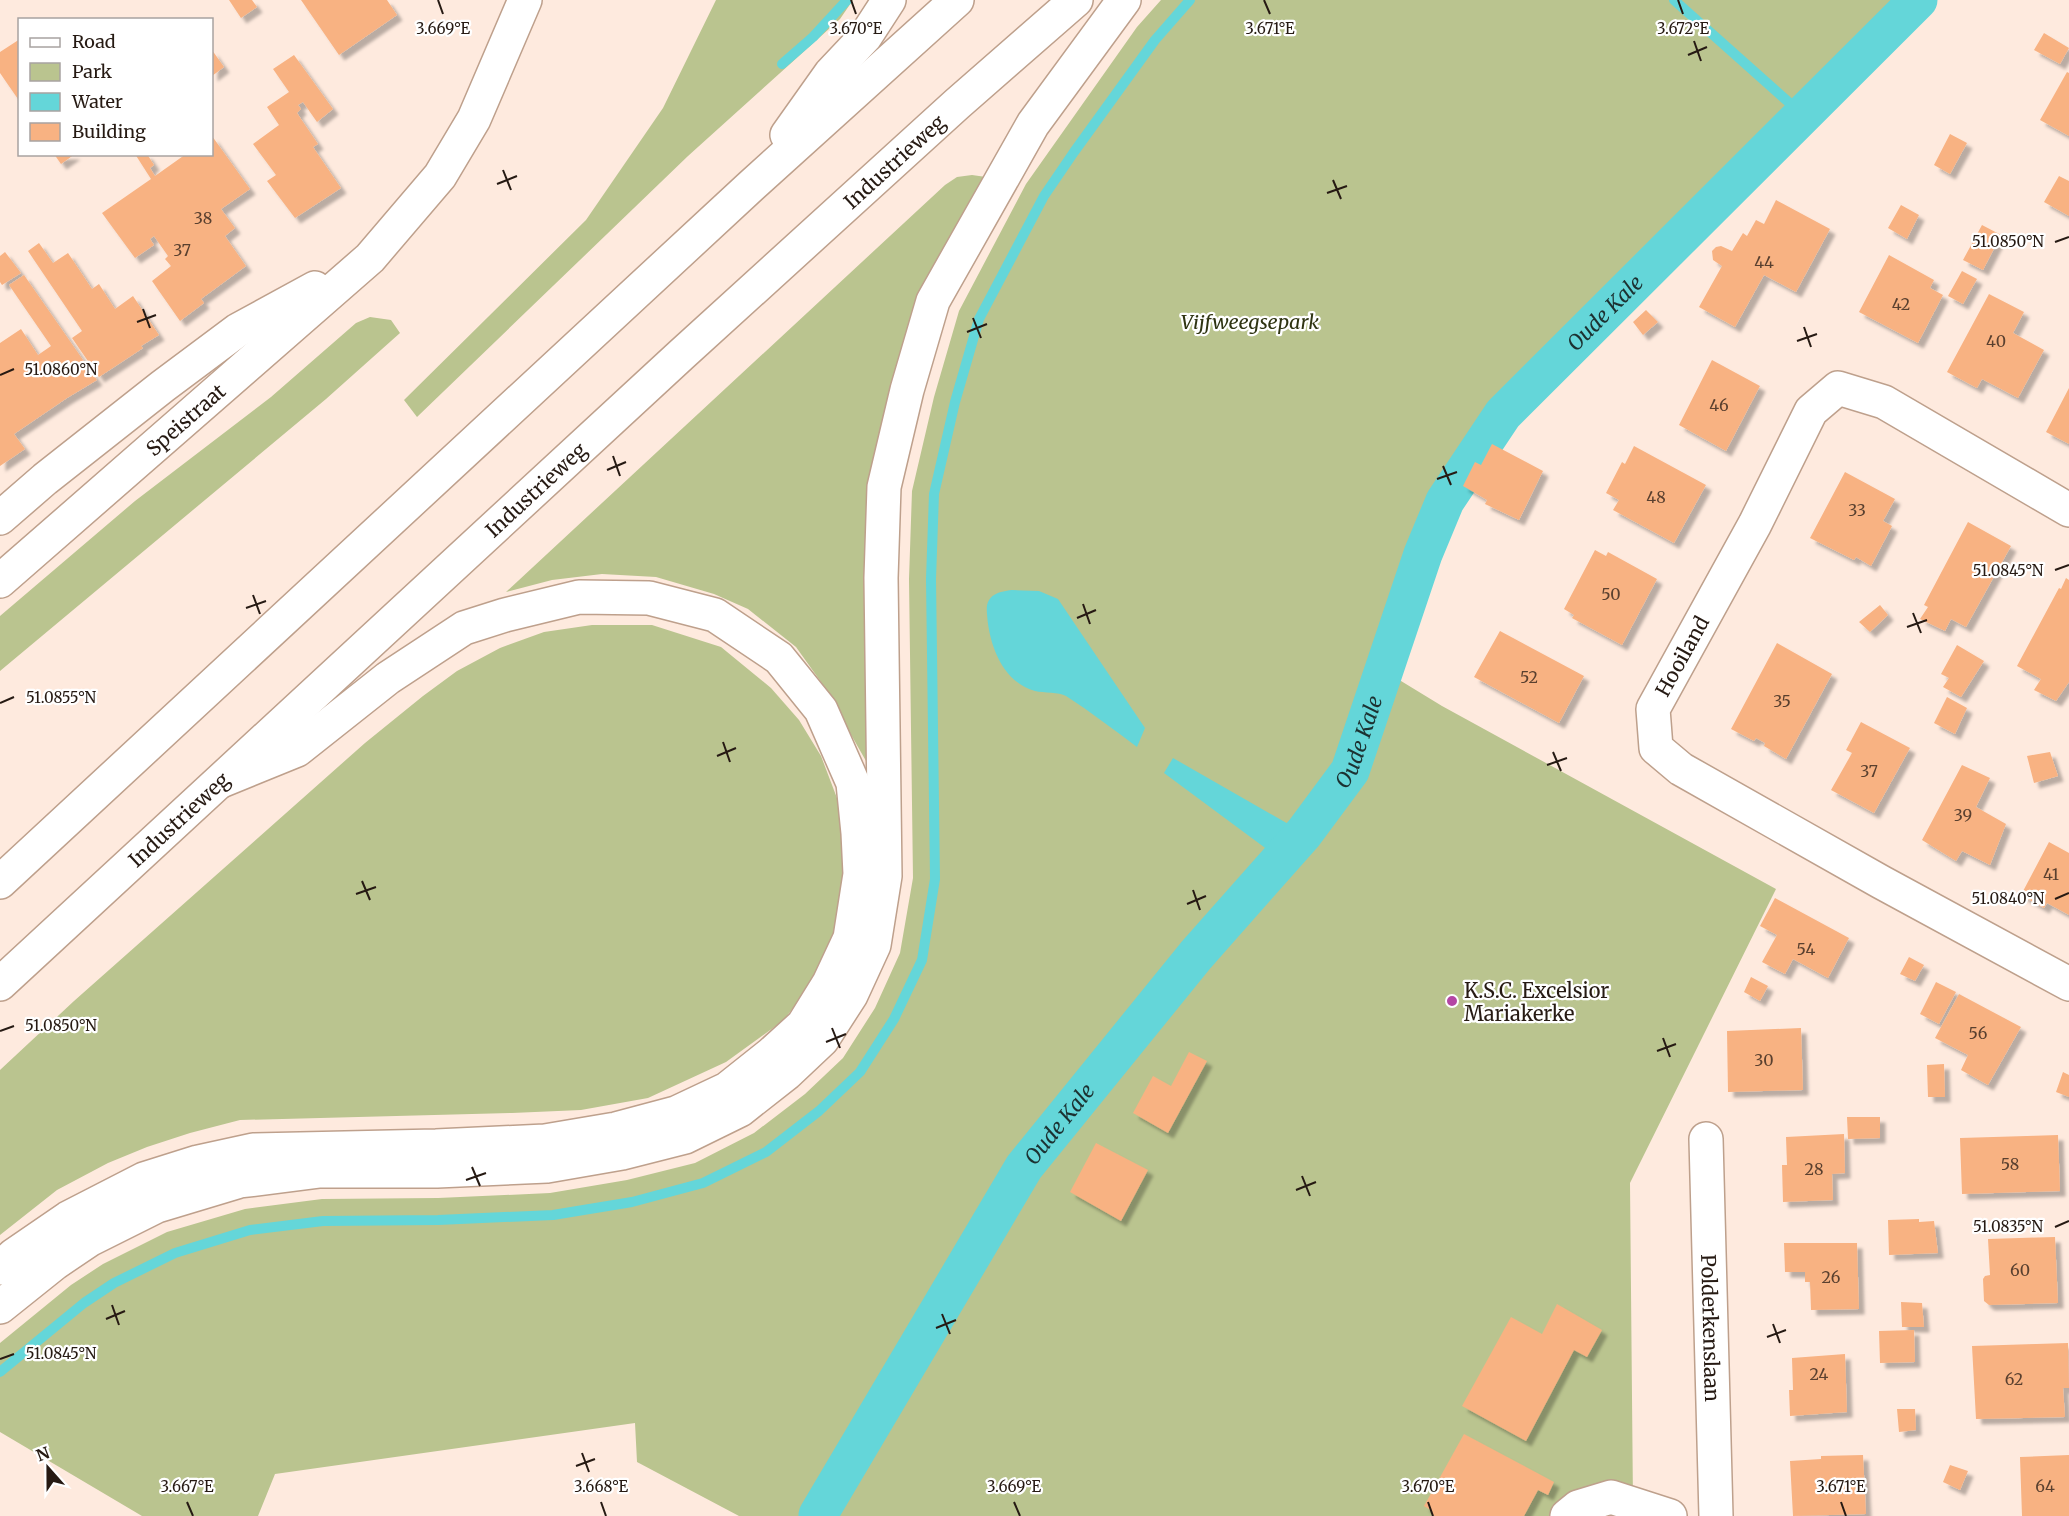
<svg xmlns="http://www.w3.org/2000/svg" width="2069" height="1516" viewBox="0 0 2069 1516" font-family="Merriweather,serif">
	<defs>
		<filter id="shadow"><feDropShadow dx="5.5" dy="5.5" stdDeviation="1.5" flood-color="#0004"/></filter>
	</defs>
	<rect width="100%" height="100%" fill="#feeade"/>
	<path fill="#bac48f" d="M716 0H853L840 19 688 156 417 417 404 400 586 220 663 108Z
		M1161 0H1918L1503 414 1445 501 1423 554 1383 670 1442 706 1776 889 1630 1183 1633 1504 1626 1516H739L637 1462 635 1423 275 1474 258 1516H142L0 1432V1343L71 1285 103 1264 167 1232 245 1209 322 1199 438 1198 550 1193 627 1180 695 1163 754 1133 805 1094 843 1058 875 1008 900 953 913 878 909 579 912 491 934 397 959 311 1026 184 1137 27Z
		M972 175 986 177 907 344 870 768 821 682 796 647 748 609 714 594 656 577 602 574 552 580 506 592 945 185 957 177Z
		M370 317 391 320 400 333 326 399 0 671V616L135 501 271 397 356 323Z
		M592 625H652L721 647 771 688 799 720 821 756 840 806 846 853 842 912 820 972 784 1020 726 1062 648 1098 581 1110 512 1113 240 1120 190 1133 147 1147 108 1163 57 1190 0 1235V1070L74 1001 365 743 423 696 457 671 500 648 544 632Z"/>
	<path fill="#64d6d9" d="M1012 590 1039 591 1058 599 1145 728 1137 747C1114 730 1091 712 1066 696 1059 692 1044 693 1035 691 1002 682 989 644 987 614 985 595 997 592 1012 590Z
		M1173 758 1304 833 1280 859 1164 773Z"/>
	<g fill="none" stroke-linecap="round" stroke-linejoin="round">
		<path stroke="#64d6d9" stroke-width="10" d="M1674 0 1803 115
			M782 64 813 37 847 0
			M0 1372 84 1303 114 1283 175 1253 250 1230 323 1221 438 1220 553 1215 632 1202 703 1183 766 1152 819 1111 860 1072 894 1019 922 960 935 879 931 579 934 494 955 402 979 319 1044 196 1074 152 1155 40 1190 0"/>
		<path stroke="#64d6d9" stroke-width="39" id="s1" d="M818 1515 1024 1167 1196 955 1304 833 1350 771 1423 554 1445 501 1503 414 1918 0"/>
	</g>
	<path fill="#f8b282" filter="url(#shadow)" d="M229 0H252L257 7 241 18Z
		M301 0H387L397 15 339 55Z
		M2044 33 2069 48 2060 64 2034 50Z
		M20 39V102L0 73V52Z
		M212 50 224 67 212 76Z
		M294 55 333 109 317 122 303 102 298 105 301 109 297 113 318 144 313 147 341 188 295 218 267 181 276 175 253 144 279 125 267 107 289 92 273 69Z
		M2067 72 2069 73V136L2040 120Z
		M1950 134 1967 143 1950 174 1934 165Z
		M212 136 250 189 221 209 235 228 225 236 246 266 201 299 204 303 180 321 152 281 171 266 165 259 168 256 154 236 150 239 154 245 135 258 102 213 151 179 135 154H147L154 165 150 168 155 176 186 154H212Z
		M54 154H75L61 164Z
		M2059 176 2069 181V216L2044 202Z
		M1776 200 1830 229 1796 292 1764 275 1735 327 1699 307 1722 266 1713 260 1712 251 1716 247 1721 246 1732 251 1743 233 1747 236 1756 220 1764 224Z
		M1901 205 1919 215 1907 239 1888 228Z
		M1982 225 2001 235 1983 270 1963 260Z
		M39 243 53 263 68 253 92 289 99 284 115 309 133 296 159 335 141 346 143 348 99 377 72 338 82 331 28 251Z
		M5 252 21 273 2 285 0 282V256Z
		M1889 255 1934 280 1930 288 1943 295 1918 343 1859 312Z
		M1962 271 1977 279 1963 304 1948 296Z
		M24 275 97 380 67 398 14 434 25 449 0 466V343L21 329 38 355 51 346 9 285Z
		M1989 294 2024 312 2013 333 2044 350 2018 398 1982 379 1977 388 1947 372Z
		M1646 310 1658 322 1643 335 1633 322Z
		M1712 360 1760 386 1726 451 1679 425Z
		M2069 388V444L2046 432Z
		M1492 444 1543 471 1519 520 1485 504 1487 500 1463 486 1475 462 1481 465Z
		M1634 446 1706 485 1674 543 1613 510 1619 500 1606 493 1622 462 1625 464Z
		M1845 472 1895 499 1883 521 1892 526 1871 566 1856 557 1854 560 1810 538Z
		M1968 522 2011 546 1966 627 1951 619 1945 631 1920 619 1928 607 1924 605Z
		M1595 550 1606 556 1608 552 1657 579 1622 645 1572 618 1574 615 1564 609Z
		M2066 578 2069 580V682L2056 701 2034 690 2041 679 2017 666 2059 588 2061 589Z
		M1880 605 1888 615 1870 632 1859 622Z
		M1500 631 1584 676 1559 723 1474 677Z
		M1777 643 1832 674 1786 759 1764 746 1765 743 1756 738 1754 741 1731 729Z
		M1957 645 1984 661 1961 697 1943 687 1949 678 1941 674Z
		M1947 697 1967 708 1955 734 1934 723Z
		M1861 722 1910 748 1874 813 1831 790 1852 753 1846 750Z
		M2050 752 2058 776 2034 783 2027 756Z
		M1962 765 1990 778 1976 807 2006 824 1990 865 1962 851 1956 861 1922 840Z
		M2049 842 2069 853V915L2047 903 2044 908 2021 895Z
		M1775 898 1849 938 1828 978 1793 959 1785 974 1762 962 1777 935 1760 926Z
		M1909 957 1924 965 1915 981 1900 974Z
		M1751 977 1768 986 1760 1001 1744 992Z
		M1936 982 1956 992 1939 1024 1920 1014Z
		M1959 994 2021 1027 1988 1085 1961 1070 1968 1055 1935 1038Z
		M1801 1028 1803 1090 1728 1092 1727 1031Z
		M1189 1052 1207 1061 1168 1133 1133 1113 1153 1076 1171 1086Z
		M1944 1064 1945 1097H1928L1927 1065Z
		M2063 1072 2069 1075V1097L2056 1092Z
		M1847 1117H1880V1138L1848 1139Z
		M1844 1134 1845 1173 1832 1174 1833 1200 1783 1202 1782 1165H1787L1786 1137Z
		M2058 1135 2060 1191 1962 1194 1960 1138Z
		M1096 1143 1148 1170 1121 1221 1070 1192Z
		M1919 1219V1222L1934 1221 1938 1253 1889 1255 1888 1220Z
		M2055 1237 2058 1303 1989 1305 1984 1301 1983 1279 1985 1276 1990 1275 1988 1239Z
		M1784 1243H1857L1859 1309 1811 1310 1810 1282H1805V1272H1785Z
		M1901 1302 1922 1303 1924 1327H1902Z
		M1557 1304 1602 1330 1587 1357 1574 1350 1526 1441 1462 1406 1511 1317 1542 1334Z
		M1914 1330 1915 1362 1880 1363 1879 1331Z
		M2068 1343 2069 1388H2063L2065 1417 1976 1419 1972 1346Z
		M1845 1354 1847 1412 1790 1416 1789 1390H1793L1792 1358Z
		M1897 1409H1915L1916 1430 1899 1432Z
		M1464 1434 1554 1482 1548 1495 1538 1490 1524 1516H1435L1431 1514 1432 1511 1424 1506Z
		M1863 1455 1866 1514 1793 1516 1790 1461 1821 1459V1456Z
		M2069 1455V1516H2022L2020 1457Z
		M1950 1465 1968 1471 1960 1490 1943 1482Z"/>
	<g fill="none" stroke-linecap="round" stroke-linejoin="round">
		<g stroke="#bea08c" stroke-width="36">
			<g id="minor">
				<path d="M2069 510 1884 402 1838 388 1811 411 1755 524 1653 709 1656 748 1681 769 1881 882 2069 984"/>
				<path d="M0 518 45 479 163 386 238 330 315 288"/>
				<path id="s2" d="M0 581 370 258 440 176 474 119 525 0"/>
				<path id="s3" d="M1706 1139 1716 1516"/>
				<path d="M1567 1516 1578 1507 1611 1497 1670 1516"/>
			</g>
		</g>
		<g stroke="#bea08c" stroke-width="36">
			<g id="highway">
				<path d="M787 135 831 73 865 37 889 0"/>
				<path d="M0 882 751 186 957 0"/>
				<path id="s4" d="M0 984 681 355 957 104 1076 0"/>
				<path d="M0 1268 14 1255 68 1218 144 1179 198 1162 253 1150 436 1146 545 1141 616 1129 676 1113 727 1089 771 1054 803 1025 829 983 850 938 860 874 858 833 853 783 821 710 779 658 715 615 649 598 579 597 505 615 464 628 388 678 297 750 221 781"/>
				<path d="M0 1307 55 1263 89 1240 157 1206 240 1181 320 1171H437L547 1166 622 1153 685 1137 740 1110 787 1073 822 1040 851 995 874 945 885 876 881 578 884 487 907 390 933 301 1033 124 1124 0"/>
			</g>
		</g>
		<use href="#minor" stroke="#fff" stroke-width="33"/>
		<use href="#highway" stroke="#fff" stroke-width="33"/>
	</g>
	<path fill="none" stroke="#261a13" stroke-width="2" d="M438 0 443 14M851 0 856 14M1264 0 1270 14M1678 0 1683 14M1694 41 1701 61M1688 55 1707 47M503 170 511 190M1333 180 1341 199M497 184 517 176M1327 193 1347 186M2055 242 2069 237M143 309 150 328M973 318 981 338M137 322 156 315M1804 327 1811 347M967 332 987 324M1797 341 1817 334M0 375 14 369M613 456 620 476M1443 466 1451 485M607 470 626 462M1437 479 1457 472M2055 570 2069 565M253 595 260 614M1083 604 1090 624M246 608 266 601M1913 613 1921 633M1077 618 1096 610M1907 627 1927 620M0 703 14 697M723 742 730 762M1553 752 1561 771M717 756 736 748M1547 765 1567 758M362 881 370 900M1193 890 1200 910M356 894 376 887M2055 899 2069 893M1187 904 1206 896M832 1028 840 1048M0 1031 14 1026M1663 1038 1670 1057M826 1042 846 1034M1657 1051 1676 1044M472 1167 480 1186M1302 1176 1310 1196M466 1180 486 1173M1296 1190 1316 1182M2055 1227 2069 1221M112 1305 119 1325M942 1314 950 1334M106 1319 125 1311M1773 1324 1780 1343M936 1328 956 1320M1767 1337 1786 1330M0 1359 14 1354M582 1453 589 1472M576 1466 595 1459M187 1502 193 1516M601 1502 606 1516M1014 1502 1020 1516M1428 1502 1433 1516M1841 1502 1846 1516"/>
	<circle fill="#b446a4" stroke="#fff" stroke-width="2" cx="1452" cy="1001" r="6"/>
	<g text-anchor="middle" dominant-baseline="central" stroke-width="4.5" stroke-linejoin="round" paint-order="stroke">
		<g font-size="16" fill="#5a402f">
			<text x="203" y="218">38</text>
			<text x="182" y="250">37</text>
			<text x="1764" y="262">44</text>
			<text x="1901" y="304">42</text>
			<text x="1996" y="341">40</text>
			<text x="1719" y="405">46</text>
			<text x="1656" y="497">48</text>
			<text x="1857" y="510">33</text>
			<text x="1611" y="594">50</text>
			<text x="1529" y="677">52</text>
			<text x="1782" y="701">35</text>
			<text x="1869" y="771">37</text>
			<text x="1963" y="815">39</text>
			<text x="2051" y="874">41</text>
			<text x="1806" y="949">54</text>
			<text x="1978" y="1033">56</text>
			<text x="1764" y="1060">30</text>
			<text x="2010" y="1164">58</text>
			<text x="1814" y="1169">28</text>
			<text x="2020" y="1270">60</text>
			<text x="1831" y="1277">26</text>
			<text x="1819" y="1374">24</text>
			<text x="2014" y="1379">62</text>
			<text x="2045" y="1486">64</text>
		</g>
		<g font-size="20" fill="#261a13" stroke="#fff">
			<text stroke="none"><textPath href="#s4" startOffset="1215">Industrieweg</textPath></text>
			<text stroke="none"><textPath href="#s2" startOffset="246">Speistraat</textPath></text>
			<text stroke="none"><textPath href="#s4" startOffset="729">Industrieweg</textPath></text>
			<text transform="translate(1682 656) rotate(-61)">Hooiland</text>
			<text stroke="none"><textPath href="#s4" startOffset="243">Industrieweg</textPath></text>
			<text stroke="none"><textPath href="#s3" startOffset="189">Polderkenslaan</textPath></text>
		</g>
		<g font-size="20" font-style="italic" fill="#2f3412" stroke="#fff">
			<text x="1250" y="321">Vijfweegsepark</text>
		</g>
		<g font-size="20" fill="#261a13" stroke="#fff" text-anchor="start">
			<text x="1464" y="990">K.S.C. Excelsior<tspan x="1464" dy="23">Mariakerke</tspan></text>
		</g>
		<g font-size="21" font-style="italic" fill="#1c3131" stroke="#fff">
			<text stroke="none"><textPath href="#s1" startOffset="1452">Oude Kale</textPath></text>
			<text stroke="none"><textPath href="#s1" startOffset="948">Oude Kale</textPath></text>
			<text stroke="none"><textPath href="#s1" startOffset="460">Oude Kale</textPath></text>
		</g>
	</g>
	<g font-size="15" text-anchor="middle" fill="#261a13" stroke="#fff" stroke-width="4.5" stroke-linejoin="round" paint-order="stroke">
		<text x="443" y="34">3.669°E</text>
		<text x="856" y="34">3.670°E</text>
		<text x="1270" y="34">3.671°E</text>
		<text x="1683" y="34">3.672°E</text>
		<text x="2008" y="247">51.0850°N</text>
		<text x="61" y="375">51.0860°N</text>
		<text x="2008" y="576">51.0845°N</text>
		<text x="61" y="703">51.0855°N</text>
		<text x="2008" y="904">51.0840°N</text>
		<text x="61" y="1031">51.0850°N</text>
		<text x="2008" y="1232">51.0835°N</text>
		<text x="61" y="1359">51.0845°N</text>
		<text x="187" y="1492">3.667°E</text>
		<text x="601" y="1492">3.668°E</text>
		<text x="1014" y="1492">3.669°E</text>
		<text x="1428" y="1492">3.670°E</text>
		<text x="1841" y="1492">3.671°E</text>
	</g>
	<rect x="18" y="18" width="195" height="138" fill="#ffffff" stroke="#a8a3a1" stroke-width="1.5"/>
	<rect x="30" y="38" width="30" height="9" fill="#ffffff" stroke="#a8a3a1" stroke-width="1.5"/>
	<text x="72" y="48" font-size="18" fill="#261a13">Road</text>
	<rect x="30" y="63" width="30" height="18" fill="#bac48f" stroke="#a8a3a1" stroke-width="1.5"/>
	<text x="72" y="78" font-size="18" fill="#261a13">Park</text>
	<rect x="30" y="93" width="30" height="18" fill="#64d6d9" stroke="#a8a3a1" stroke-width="1.5"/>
	<text x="72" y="108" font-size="18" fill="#261a13">Water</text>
	<rect x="30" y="123" width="30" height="18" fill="#f8b282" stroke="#a8a3a1" stroke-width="1.5"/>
	<text x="72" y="138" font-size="18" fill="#261a13">Building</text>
	<g transform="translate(48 1468) rotate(339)" stroke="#ffffff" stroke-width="4.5" paint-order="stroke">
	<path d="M0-4.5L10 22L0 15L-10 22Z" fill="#261a13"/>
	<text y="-9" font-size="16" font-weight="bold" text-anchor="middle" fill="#261a13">N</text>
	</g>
</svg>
